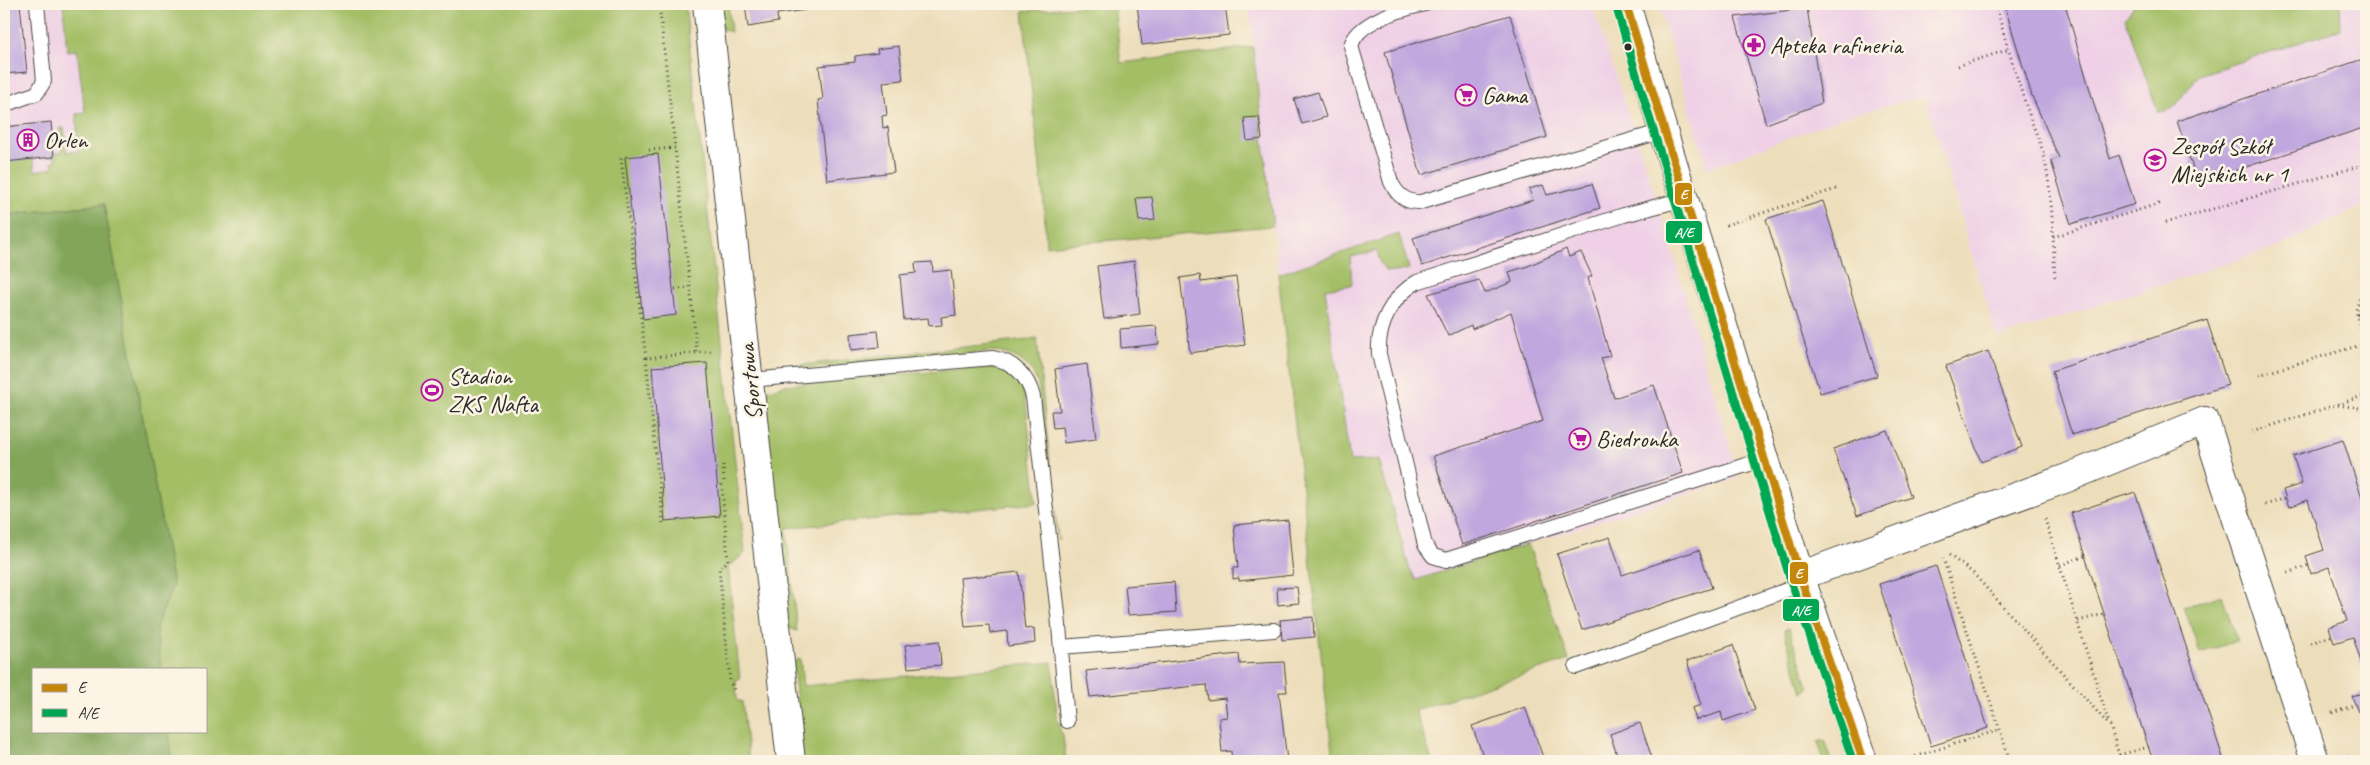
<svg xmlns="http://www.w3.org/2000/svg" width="2370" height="765" viewBox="0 0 2370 765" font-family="Caveat,sans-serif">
	<rect width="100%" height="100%" fill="#fcf5e5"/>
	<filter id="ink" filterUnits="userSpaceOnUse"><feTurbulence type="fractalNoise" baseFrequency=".02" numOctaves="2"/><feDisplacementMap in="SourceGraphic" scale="10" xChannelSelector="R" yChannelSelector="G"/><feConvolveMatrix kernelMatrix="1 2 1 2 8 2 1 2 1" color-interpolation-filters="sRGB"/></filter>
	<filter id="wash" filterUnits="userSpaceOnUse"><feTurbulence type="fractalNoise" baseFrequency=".0096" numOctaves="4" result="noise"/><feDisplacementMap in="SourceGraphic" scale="20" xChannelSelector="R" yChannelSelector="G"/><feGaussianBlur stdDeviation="1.12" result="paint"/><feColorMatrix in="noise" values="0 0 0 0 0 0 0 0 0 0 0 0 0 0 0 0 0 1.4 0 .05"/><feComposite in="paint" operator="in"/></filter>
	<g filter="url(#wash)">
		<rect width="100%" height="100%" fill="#eddebb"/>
		<path fill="#efd0e6" d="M4 4H80L104 204 4 215Z
			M1249 4H1592L1657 201 1739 478 1528 544 1316 614Z
			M1659 4H2366V204L2281 246 1997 338 1925 96 1846 116 1707 169Z"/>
		<path fill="#a3be65" stroke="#677448" d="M63 4H685L745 553 728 567 740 679H736L737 701H742L749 761H172L169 731H206V669H161L156 627 173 585 104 204 4 215V162L33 159 35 171 53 168 52 162 55 161 54 153 62 152 60 128H64L67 152 79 151 76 114 85 113 77 50 67 51Z
			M719 4H728L731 32 722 29Z
			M1114 4 1121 63 1253 47 1273 226 1046 246 1044 205 1023 11Z
			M2135 4H2340L2341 29 2199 75 2172 109 2158 112 2125 19Z
			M1399 234 1409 269 1396 272 1386 271 1380 263 1377 251 1350 257 1352 285 1325 289 1350 461 1379 460 1409 567 1416 580 1528 544 1569 660 1415 710 1432 761H1333L1278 274Z
			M1037 339 1058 540 1038 384C1029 361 1015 354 992 351L793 370 774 368Z
			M986 367 1004 371 1022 387 1026 405 1037 503 786 528 797 631 789 628 764 400 769 390 784 385Z
			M2222 595 2237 641 2200 653 2184 607Z
			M1789 628 1809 689 1802 692 1784 630Z
			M800 658 803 686 1052 662 1057 716 1060 730 1063 735 1066 761H803L793 663Z
			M1825 740 1832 761H1824L1818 742Z"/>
		<path fill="#82a55a" stroke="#566842" d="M104 204 173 585 156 627 161 669H34V731H169L172 761H4V215Z"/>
		<g id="blocks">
			<path fill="#c0a7de" d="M4 4H20L27 72 4 74Z
				M745 4H805L806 10 777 14 778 22 748 27Z
				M1137 4H1225L1229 35 1142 45Z
				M2004 4H2065L2110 159 2119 155 2135 204 2071 224 2051 161 2059 158 2032 96Z
				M1807 8 1822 103 1766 124 1735 17Z
				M1510 15 1547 137 1421 175 1385 52Z
				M899 46 903 80 883 82 887 115 882 116 883 128 888 127 894 172 827 180 818 100 823 99 819 66 855 62V56L878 53 877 49Z
				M2363 59 2366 70V127L2198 183 2177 121Z
				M1318 92 1326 117 1302 124 1294 99Z
				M1259 117 1262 139 1247 141 1244 118Z
				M51 122 54 157 4 162V127Z
				M658 154 676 315 643 319 625 157Z
				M1592 184 1600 208 1422 266 1413 238 1533 200 1529 189 1543 185 1547 195Z
				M1152 197 1155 220 1139 221 1136 198Z
				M1823 201 1877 376 1820 393 1766 219Z
				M1566 249 1569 257 1581 252 1592 276 1588 278 1610 356 1601 358 1614 398 1654 385 1683 473 1462 545 1433 456 1543 421 1511 312 1472 329 1471 325 1448 336 1428 294 1479 280 1485 293 1512 282 1509 272 1528 266Z
				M1134 261 1140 314 1104 319 1097 266Z
				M932 262 933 272 951 270 956 315 941 317 942 325 929 326 928 318 904 320 900 275 916 273 915 263Z
				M1200 275 1201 282 1236 277 1245 345 1190 353 1180 278Z
				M2207 320 2228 385 2072 435 2052 371Z
				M1156 326 1159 344 1121 348 1120 329Z
				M878 331 880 347 851 350 850 334Z
				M1988 351 2022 447 1981 462 1946 366Z
				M707 363 720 516 665 521 652 367Z
				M1087 364 1096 439 1064 443 1062 427 1053 428 1051 411H1060L1055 369Z
				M1887 430 1911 497 1857 516 1833 449Z
				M2343 440 2366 511V677L2353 637 2334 643 2329 627 2347 621 2329 567 2311 574 2306 556 2324 550 2308 500 2289 507 2283 490 2302 484 2293 456Z
				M2135 492 2224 761H2153L2085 556 2071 513Z
				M1288 520 1293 575 1239 581V578L1233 579V568H1238L1234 525Z
				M1610 537 1622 575 1699 550 1712 588 1582 630 1557 554Z
				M1936 566 1988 728 1931 746 1879 584Z
				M1019 572 1025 629 1034 628 1035 643 1008 646 1007 631 990 633 989 625 965 627 960 578Z
				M1174 582 1176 612 1128 615 1125 586Z
				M1297 587 1299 603 1278 605 1277 588Z
				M1313 617 1314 637 1282 640 1280 620Z
				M939 641 941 665 908 668 905 645Z
				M1733 645 1755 710 1723 721 1721 712 1696 720 1692 708 1701 705 1687 661Z
				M1239 654 1240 664 1284 662 1287 692H1279L1287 761H1232L1231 751 1222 752 1219 718 1227 717 1225 698 1208 700 1206 685 1090 697 1086 671Z
				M2366 692V709L2358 712 2352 696Z
				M1525 707 1544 760 1485 761 1472 726Z
				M1640 723 1652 758 1644 761H1619L1610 734Z"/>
		</g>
	</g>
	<g filter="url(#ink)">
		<use href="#blocks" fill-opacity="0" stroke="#484641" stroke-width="1"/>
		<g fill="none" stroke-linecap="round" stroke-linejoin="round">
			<g stroke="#484641" stroke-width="16">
				<path id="lane" d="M1425 4C1403 9 1357 21 1351 46L1391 182C1397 195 1406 203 1421 202L1663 131
					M4 105 37 93 44 81 37 4
					M1684 199 1624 215 1417 282C1392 296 1377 326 1379 354L1425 545 1433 556 1446 560 1765 459
					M750 380 992 358C1013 361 1028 376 1033 397L1058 614 1067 721
					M1061 647 1274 630
					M1576 667 1803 584"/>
			</g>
			<g stroke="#484641" stroke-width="30">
				<path id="street" d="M707 4 791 761
					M1626 4 1663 131 1800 576 1863 761
					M1800 576 2067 478 2205 421 2315 761"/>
			</g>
			<path stroke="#484641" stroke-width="3" stroke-dasharray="1 4" stroke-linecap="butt" d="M659 4 675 148
				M1996 4C2005 41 2017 78 2029 114 2034 130 2042 144 2045 161 2053 200 2053 240 2055 280
				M1958 66 2007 50
				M649 150 675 148 697 352
				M621 158 646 358
				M2165 223 2366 164
				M1726 225 1839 188
				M2053 237 2161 203
				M675 289 689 288
				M2357 315 2366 313
				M2259 375 2364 344 2356 310 2366 281
				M2338 405 2366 409
				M2252 432 2366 395
				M723 465 724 482 722 485 728 561 719 568 730 681 734 690
				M2265 505 2286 498
				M2045 519 2109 723
				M663 523 646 358 713 351
				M1949 555 1973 573 2110 726 2121 761
				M1943 558 2010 761
				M2060 565 2085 556
				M2288 573 2309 565
				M2078 621 2104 614
				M2311 643 2331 636
				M2332 713 2355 705
				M2119 755 2149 747
				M2347 756 2355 761
				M1901 761 1999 730"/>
			<use href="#lane" stroke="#fff" stroke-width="14"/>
			<use href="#street" stroke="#fff" stroke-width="28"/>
			<g stroke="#fcf5e5" stroke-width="11">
				<path id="bus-1" d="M1626 4 1800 576 1863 761"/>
			</g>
			<g stroke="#fcf5e5" stroke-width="11">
				<path id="bus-2" d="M1616 7 1790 579 1853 761"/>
			</g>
			<use href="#bus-1" stroke="#c4870b" stroke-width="8"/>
			<use href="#bus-2" stroke="#00a651" stroke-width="8"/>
		</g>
	</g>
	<defs>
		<g id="pharmacy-ring" transform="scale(1.125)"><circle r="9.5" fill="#fcf5e5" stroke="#b5179e" stroke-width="1.5"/><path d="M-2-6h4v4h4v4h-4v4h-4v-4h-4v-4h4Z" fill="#b5179e"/></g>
		<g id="supermarket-ring" transform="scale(1.125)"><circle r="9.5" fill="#fcf5e5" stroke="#b5179e" stroke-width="1.5"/><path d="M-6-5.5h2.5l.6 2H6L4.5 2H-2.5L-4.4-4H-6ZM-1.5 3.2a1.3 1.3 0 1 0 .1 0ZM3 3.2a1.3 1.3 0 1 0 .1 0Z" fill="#b5179e"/></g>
		<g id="building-ring" transform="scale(1.125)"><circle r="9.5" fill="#fcf5e5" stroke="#b5179e" stroke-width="1.5"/><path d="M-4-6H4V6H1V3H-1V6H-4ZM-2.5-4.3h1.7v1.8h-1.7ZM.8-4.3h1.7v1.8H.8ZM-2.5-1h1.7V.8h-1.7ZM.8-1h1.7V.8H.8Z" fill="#b5179e"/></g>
		<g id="school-ring" transform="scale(1.125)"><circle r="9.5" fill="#fcf5e5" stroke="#b5179e" stroke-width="1.5"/><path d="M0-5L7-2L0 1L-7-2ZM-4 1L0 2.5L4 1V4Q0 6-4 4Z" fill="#b5179e"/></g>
		<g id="stadium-ring" transform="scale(1.125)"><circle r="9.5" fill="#fcf5e5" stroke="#b5179e" stroke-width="1.5"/><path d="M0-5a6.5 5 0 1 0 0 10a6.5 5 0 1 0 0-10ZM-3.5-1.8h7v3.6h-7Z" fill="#b5179e"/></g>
	</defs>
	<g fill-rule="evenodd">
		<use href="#pharmacy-ring" x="1754" y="45"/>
		<use href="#supermarket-ring" x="1466" y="95"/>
		<use href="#building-ring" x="28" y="140"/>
		<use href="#school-ring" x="2155" y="160"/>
		<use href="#stadium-ring" x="432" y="390"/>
		<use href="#supermarket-ring" x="1580" y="439"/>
	</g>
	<circle fill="#2b2b2b" stroke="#fcf5e5" stroke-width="2" cx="1628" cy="47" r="4.5"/>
	<g text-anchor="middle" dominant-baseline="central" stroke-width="5" stroke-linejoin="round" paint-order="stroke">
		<g font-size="24" fill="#2b2b2b" stroke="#fcf5e5" text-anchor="start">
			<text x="1770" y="45">Apteka rafineria</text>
			<text x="1482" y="95">Gama</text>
			<text x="44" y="140">Orlen</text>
			<text x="2171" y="146">Zespół Szkół<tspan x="2171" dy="28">Miejskich nr 1</tspan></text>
			<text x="448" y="376">Stadion<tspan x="448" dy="28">ZKS Nafta</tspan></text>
			<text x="1596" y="439">Biedronka</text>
		</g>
		<g font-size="24" fill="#2b2b2b" stroke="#fcf5e5">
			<text transform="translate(750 382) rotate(-96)">Sportowa</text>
		</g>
	</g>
	<g stroke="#fcf5e5" stroke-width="2">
		<rect x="1674" y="182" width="19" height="24" rx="5" fill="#c4870b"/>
		<rect x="1665" y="220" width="38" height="24" rx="5" fill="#00a651"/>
		<rect x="1789" y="561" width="20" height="24" rx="5" fill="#c4870b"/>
		<rect x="1782" y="598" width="38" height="24" rx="5" fill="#00a651"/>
	</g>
	<g font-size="14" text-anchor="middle" font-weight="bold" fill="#fff">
		<text x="1684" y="199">E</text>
		<text x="1684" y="237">A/E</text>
		<text x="1799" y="578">E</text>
		<text x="1801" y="615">A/E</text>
	</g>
	<rect width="2370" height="765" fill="none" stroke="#fcf5e5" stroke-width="20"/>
	<rect x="32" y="668" width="175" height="65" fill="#fcf5e5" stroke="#a8a49b"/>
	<rect x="42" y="684" width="25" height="8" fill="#c4870b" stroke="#a8a49b"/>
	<text x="78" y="692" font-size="15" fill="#2b2b2b">E</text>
	<rect x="42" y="709" width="25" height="8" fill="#00a651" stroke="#a8a49b"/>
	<text x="78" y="718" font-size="15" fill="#2b2b2b">A/E</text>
</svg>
